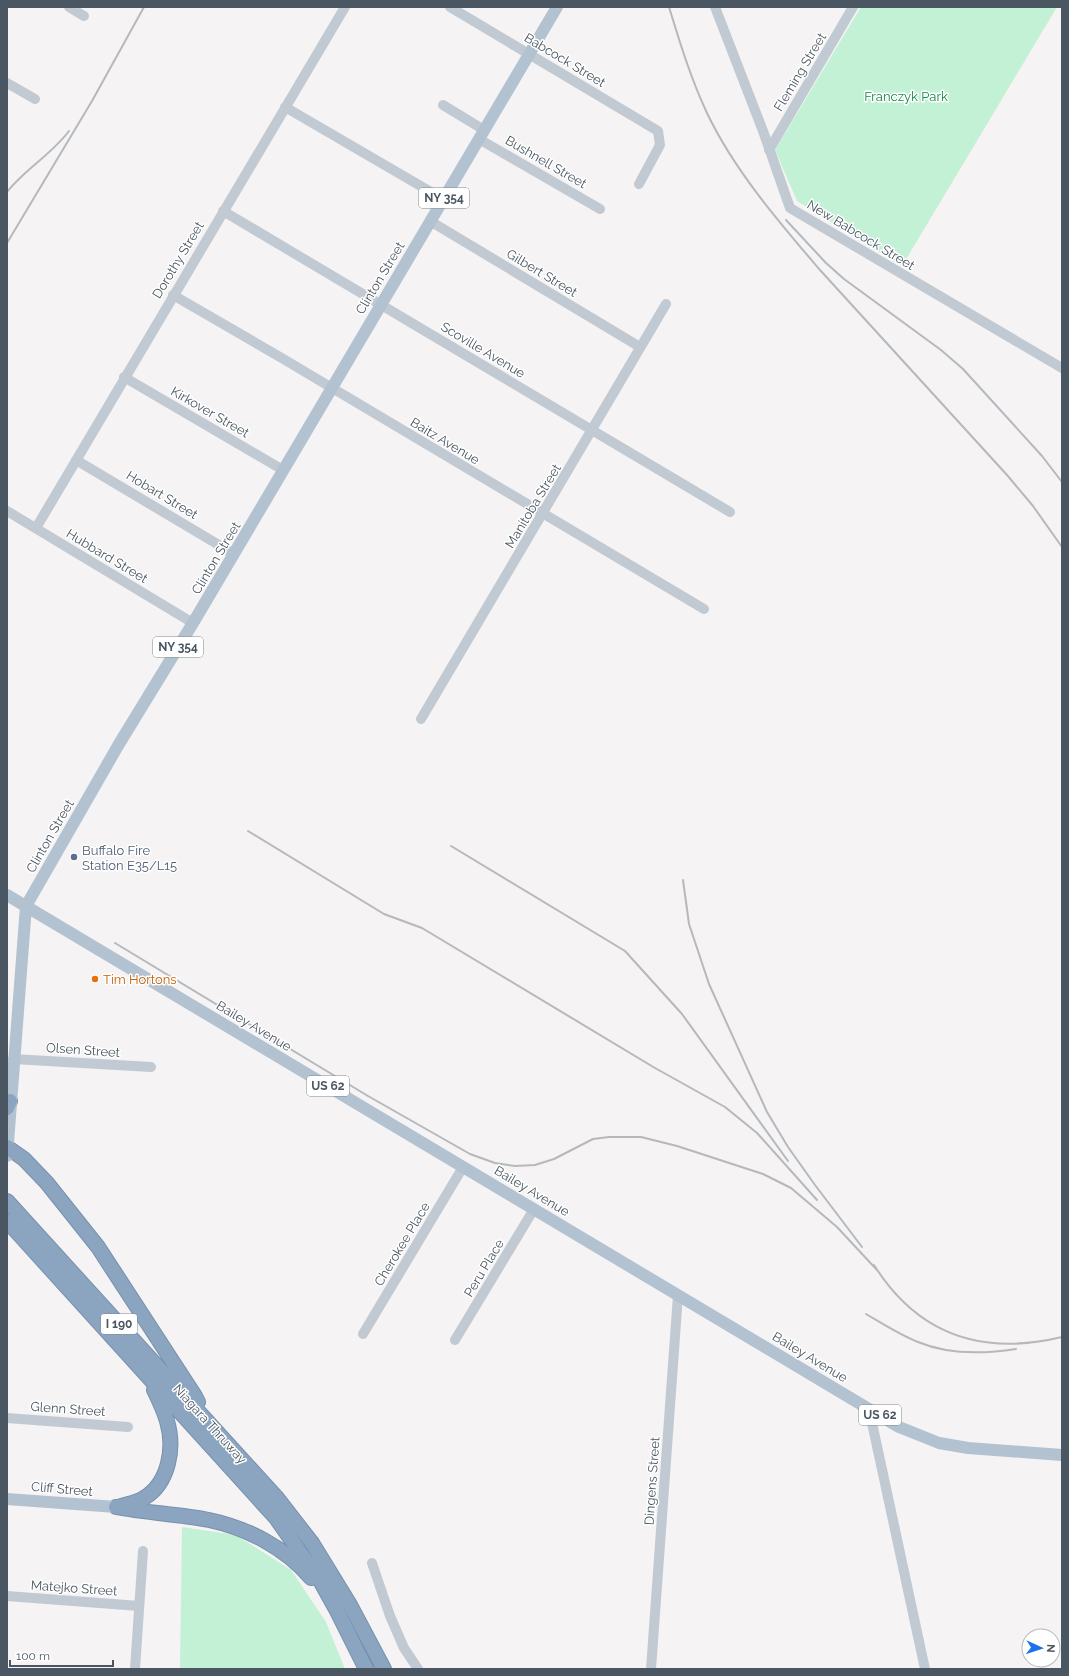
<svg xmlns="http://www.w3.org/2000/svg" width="1069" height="1676" viewBox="0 0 1069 1676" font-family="Raleway,sans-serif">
	<rect width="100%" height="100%" fill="#f5f3f3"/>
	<path fill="#c3f1d5" d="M861 7H1057L902 266 797 201 775 150Z
		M182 1527 236 1535 291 1570 326 1622 345 1669H180Z"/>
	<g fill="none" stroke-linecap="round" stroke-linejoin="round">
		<g stroke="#7690ad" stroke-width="16">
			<path id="highway" d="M7 1108 10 1101
				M7 1147 24 1159 47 1183 98 1247 195 1396 198 1402
				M7 1201 277 1498 312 1543 350 1605 384 1669
				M7 1221 276 1518 321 1582 336 1609 366 1669
				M116 1507C147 1513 179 1514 209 1520 247 1528 286 1548 311 1578
				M118 1507C127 1504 136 1503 144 1498 169 1483 175 1448 167 1421 164 1411 159 1400 154 1390"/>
		</g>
		<path stroke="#c1cad2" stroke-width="10" d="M69 7 84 16
			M450 7 658 131 660 145 639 184
			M715 7 763 131 790 208 1062 368
			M7 83 35 99
			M443 105 484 130
			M285 107 443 199
			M479 139 600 209
			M769 150 853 7
			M223 211 730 512
			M430 221 640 347
			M173 295 280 357 704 609
			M124 377 283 470
			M76 460 234 554
			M7 511 193 623
			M36 528 345 7
			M421 719 666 304
			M13 1059 151 1067
			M363 1334 463 1167
			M455 1340 534 1209
			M869 1409 925 1669
			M7 1418 128 1427
			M372 1563 390 1616 404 1648 418 1669
			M7 1596 139 1606
			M135 1669 143 1551
			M651 1669 678 1295"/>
		<path stroke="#b3c2d1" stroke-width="12" d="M7 895 899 1427 939 1443 968 1448 1062 1455
			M7 1156 26 906 119 744 193 623 557 7
			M7 1499 116 1507"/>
		<use href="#highway" stroke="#8ba5c1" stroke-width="14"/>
		<path stroke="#b5b8bd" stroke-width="2" d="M669 7C680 43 691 79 707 113 734 170 779 222 820 270L1007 475 1033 506 1062 547
			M7 192C25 169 51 155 69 131
			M786 220 826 263 844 279 941 350 963 369 1042 456 1062 482
			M7 243 92 101 144 7
			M248 831 384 914 422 928 655 1068 725 1107 757 1133 817 1200
			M451 846 625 951 682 1014 788 1161
			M683 880 689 924 709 984 767 1112 788 1147 815 1185 862 1247
			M115 943 368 1096 470 1154 495 1163 515 1166 535 1165 554 1159 593 1139 609 1137H641L677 1146 763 1174 791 1188 837 1227 877 1270
			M874 1265C918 1335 983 1356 1062 1337
			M866 1314C883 1324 900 1335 918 1342 949 1355 984 1354 1016 1349"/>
	</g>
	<circle fill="#5c6f8a" stroke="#fff" stroke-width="1.5" cx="74" cy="857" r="4"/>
	<circle fill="#e8710a" stroke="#fff" stroke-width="1.5" cx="95" cy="979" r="4"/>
	<g text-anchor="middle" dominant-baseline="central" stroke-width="3" stroke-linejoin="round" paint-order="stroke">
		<g fill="#fff" stroke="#808990" stroke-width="1">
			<rect x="419" y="188" width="50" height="20" rx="3"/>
			<rect x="153" y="637" width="50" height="20" rx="3"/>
			<rect x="307" y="1076" width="42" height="20" rx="3"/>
			<rect x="101" y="1314" width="36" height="20" rx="3"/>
			<rect x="859" y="1405" width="42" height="20" rx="3"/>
		</g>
		<g font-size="12" font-weight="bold" fill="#4a5661">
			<text x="444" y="198">NY 354</text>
			<text x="178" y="647">NY 354</text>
			<text x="328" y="1086">US 62</text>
			<text x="119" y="1324">I 190</text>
			<text x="880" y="1415">US 62</text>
		</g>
		<g font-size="13" fill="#4a5661" stroke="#fff">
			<text transform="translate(565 60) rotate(31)">Babcock Street</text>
			<text transform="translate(800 72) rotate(-59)">Fleming Street</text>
			<text transform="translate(546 162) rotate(30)">Bushnell Street</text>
			<text transform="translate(861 235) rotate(31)">New Babcock Street</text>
			<text transform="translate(178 260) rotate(-59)">Dorothy Street</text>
			<text transform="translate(542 273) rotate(31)">Gilbert Street</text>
			<text transform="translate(380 278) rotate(-59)">Clinton Street</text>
			<text transform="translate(483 350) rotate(31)">Scoville Avenue</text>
			<text transform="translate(210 412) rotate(30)">Kirkover Street</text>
			<text transform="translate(445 441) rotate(31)">Baitz Avenue</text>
			<text transform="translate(162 495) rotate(31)">Hobart Street</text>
			<text transform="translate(533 506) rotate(-59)">Manitoba Street</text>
			<text transform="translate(107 556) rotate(31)">Hubbard Street</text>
			<text transform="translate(216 558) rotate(-59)">Clinton Street</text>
			<text transform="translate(50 836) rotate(-60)">Clinton Street</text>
			<text transform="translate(254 1026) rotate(31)">Bailey Avenue</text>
			<text transform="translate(83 1050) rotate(4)">Olsen Street</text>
			<text transform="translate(532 1191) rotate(31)">Bailey Avenue</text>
			<text transform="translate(402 1244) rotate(-59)">Cherokee Place</text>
			<text transform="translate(484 1268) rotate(-59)">Peru Place</text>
			<text transform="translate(810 1357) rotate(31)">Bailey Avenue</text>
			<text transform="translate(68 1409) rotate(4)">Glenn Street</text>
			<text transform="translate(210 1424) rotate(48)">Niagara Thruway</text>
			<text transform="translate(652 1481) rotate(-86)">Dingens Street</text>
			<text transform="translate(62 1489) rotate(5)">Cliff Street</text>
			<text transform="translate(74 1588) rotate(4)">Matejko Street</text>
		</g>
		<g font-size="13" fill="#17864f" stroke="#fff">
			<text x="906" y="96">Franczyk Park</text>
		</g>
		<g font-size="13" fill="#4e5e75" stroke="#fff" text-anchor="start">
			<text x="82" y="850">Buffalo Fire<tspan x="82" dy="15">Station E35/L15</tspan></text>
		</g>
		<g font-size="13" fill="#c56008" stroke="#fff" text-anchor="start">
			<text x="103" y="979">Tim Hortons</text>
		</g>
	</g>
	<rect width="1069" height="1676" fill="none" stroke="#4a5661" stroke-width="16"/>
	<g transform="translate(1041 1648) rotate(93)"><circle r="19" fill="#ffffff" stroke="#b7bbc0"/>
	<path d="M0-3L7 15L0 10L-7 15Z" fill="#1a73e8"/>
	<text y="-6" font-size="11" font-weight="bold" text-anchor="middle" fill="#4a5661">N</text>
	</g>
	<path d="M10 1660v6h103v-6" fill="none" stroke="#4a5661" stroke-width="2"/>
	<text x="16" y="1660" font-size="12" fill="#4a5661" stroke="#ffffff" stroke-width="3" paint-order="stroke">100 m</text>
</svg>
